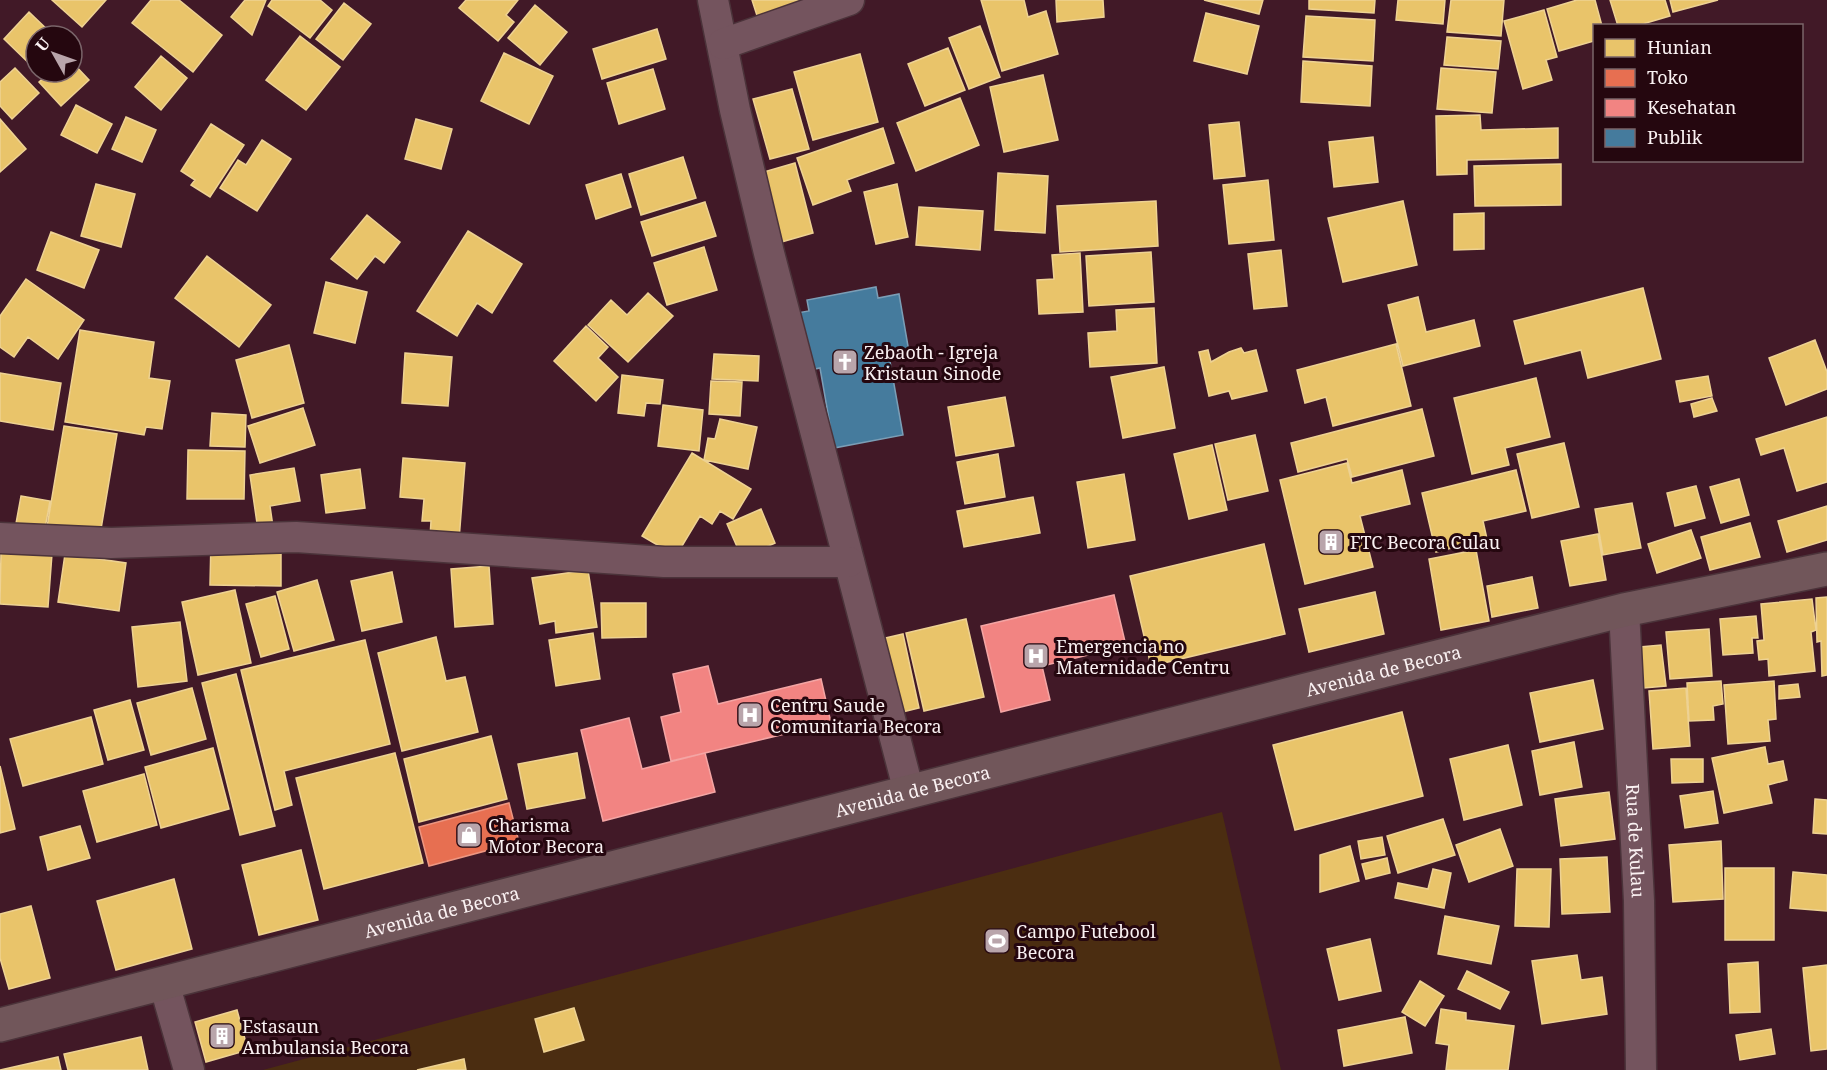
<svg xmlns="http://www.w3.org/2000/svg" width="1827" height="1070" viewBox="0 0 1827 1070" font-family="'Noto Serif',serif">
	<rect width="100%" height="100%" fill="#411927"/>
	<path fill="#4b2d11" d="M1222 812 1281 1070H263Z"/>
	<path fill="#e9c46a" stroke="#eed293" stroke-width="1.5" d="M52 0H106L82 27Z
		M151 0H179L222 35 193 72 132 23Z
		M245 0H266L252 35 231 17Z
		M272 0H320L332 10 310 38 268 6Z
		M466 0H518L506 15 514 22 498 41 459 8Z
		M752 0H802L806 13 761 28Z
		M981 0H1024L1028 17 1046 11 1058 54 1002 71Z
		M1056 0H1103L1104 17 1057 22Z
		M1204 0H1263L1259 14Z
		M1309 0H1375L1374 13 1309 9Z
		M1398 0H1445L1443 24 1396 20Z
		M1451 0H1504L1501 36 1447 32Z
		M1577 0H1595L1602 26H1594V41L1559 51 1547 9Z
		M1610 0H1665L1670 16 1636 26H1618Z
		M1670 0H1718L1673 12Z
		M344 3 371 24 343 60 316 39Z
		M535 5 567 32 540 65 508 38Z
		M1544 10 1557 57 1546 60 1552 80 1523 89 1504 21Z
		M29 12 54 36H36V70L4 39Z
		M1206 13 1259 26 1247 74 1194 61Z
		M1306 16 1375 20 1373 61 1303 57Z
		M980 26 1000 77 969 89 949 38Z
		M657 29 666 59 602 79 593 49Z
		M300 36 340 67 306 110 266 80Z
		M1447 37 1501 41 1498 69 1444 65Z
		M948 48 965 90 925 106 908 64Z
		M504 53 553 76 529 124 481 101Z
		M860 54 878 122 813 140 794 72Z
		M161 56 187 78 161 110 135 87Z
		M1303 61 1372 66 1370 106 1301 102Z
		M72 62 89 80 61 106 39 82 50 72H72Z
		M15 68 39 93 12 119 0 106V82Z
		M1441 68 1496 72 1492 113 1437 109Z
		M653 69 665 109 619 124 607 83Z
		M1043 75 1058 140 1004 152 990 87Z
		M792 89 809 149 770 159 753 99Z
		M960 98 979 145 916 171 897 123Z
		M76 105 112 124 97 153 61 135Z
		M1480 115 1481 130 1558 128V158L1467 160V174L1437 175 1436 116Z
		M126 117 156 130 142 162 112 149Z
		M0 119 26 149 0 172Z
		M416 119 452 129 441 169 405 159Z
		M1239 122 1245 176 1214 179 1209 125Z
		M211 124 244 145 210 197 191 185 195 180 181 171Z
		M883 128 894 163 847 180 851 191 813 205 797 158Z
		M1373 137 1378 182 1334 187 1329 142Z
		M262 140 291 159 257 211 220 188 238 160 246 165Z
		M683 157 696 198 641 215 629 174Z
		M795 163 813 233 771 245 753 175Z
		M1561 164V205L1475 206 1474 166Z
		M998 173 1048 176 1045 233 995 230Z
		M621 174 631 207 596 219 586 185Z
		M1268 180 1274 240 1229 244 1223 185Z
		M96 184 135 194 121 247 81 236Z
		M897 184 908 237 876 244 864 192Z
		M1156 201 1158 246 1060 252 1057 206Z
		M1403 201 1417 265 1343 282 1328 218Z
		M705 202 716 236 652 256 641 222Z
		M919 207 983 211 980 250 916 245Z
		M1484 213V249L1454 250V214Z
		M367 215 400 242 384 263 375 256 357 279 331 259Z
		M468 231 522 264 492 313 477 303 457 336 417 311Z
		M51 232 99 250 84 288 37 270Z
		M704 247 717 290 667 305 654 263Z
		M1281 250 1287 306 1254 309 1248 254Z
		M1151 252 1154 302 1089 306 1086 256Z
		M1080 253 1083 312 1039 314 1037 280 1054 279 1052 255Z
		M207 256 271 305 239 347 175 298Z
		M26 279 84 320 58 359 28 337 14 357 0 347V316Z
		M326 282 367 292 355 343 314 333Z
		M1643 288 1661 359 1588 378 1581 350 1525 364 1514 321Z
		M648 293 673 316 628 362 588 325 611 300 627 315Z
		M1418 297 1426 332 1474 320 1480 346 1403 366 1388 305Z
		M1154 308 1157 363 1090 367 1088 333 1117 331 1116 310Z
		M586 326 608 347 598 358 618 377 596 401 554 361Z
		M80 330 154 342 149 378 170 381 162 429 146 427 144 435 65 422Z
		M1815 340 1827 372V389L1786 405 1769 358Z
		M1396 344 1411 406 1333 426 1326 397 1305 403 1297 370Z
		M289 345 304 403 252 418 236 360Z
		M1241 348 1244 353 1256 350 1267 391 1232 399 1229 391 1209 396 1199 352 1208 350 1211 362 1229 352Z
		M405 353 452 357 448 406 402 403Z
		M714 354 759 356 758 381 712 379Z
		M1164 367 1175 428 1123 438 1111 377Z
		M0 373 61 383 53 430 0 421Z
		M622 375 663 380 660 404 646 403 644 416 618 413Z
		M1708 376 1712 396 1680 402 1676 381Z
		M1536 378 1550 437 1505 448 1509 465 1472 474 1454 398Z
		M711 381 742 382 740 416 709 414Z
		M1005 397 1014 446 956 456 948 407Z
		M1712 398 1717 411 1694 417 1691 404Z
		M663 405 703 410 699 451 658 446Z
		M303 408 315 445 260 463 248 426Z
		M1422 409 1434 456 1352 477 1347 459 1298 472 1291 443Z
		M212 413 246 415 245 447 210 446Z
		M1827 417V482L1797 491 1784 448 1761 455 1756 439Z
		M720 419 757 427 748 469 704 460 708 438 715 439Z
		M64 426 117 434 99 541 46 533Z
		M1255 435 1268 491 1228 500 1215 444Z
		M1564 443 1579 507 1532 518 1517 454Z
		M1212 445 1227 510 1189 519 1174 454Z
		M188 450 245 451 244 499H187Z
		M692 453 751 489 733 519 720 511 712 524 700 516 676 556 642 536Z
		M998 454 1005 497 965 504 957 462Z
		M403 458 465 463 459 540 430 537 431 521H422L424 499 400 497Z
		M1347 463 1352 483 1402 470 1410 504 1360 516 1373 567 1305 584 1280 480Z
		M294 468 300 501 270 506 273 527 258 530 250 475Z
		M360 469 365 508 326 513 321 475Z
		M1516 470 1526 511 1483 521 1487 539 1436 552 1422 493Z
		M1124 474 1135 540 1088 548 1077 482Z
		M1739 479 1749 515 1721 523 1710 487Z
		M1696 486 1705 518 1675 526 1667 493Z
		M21 496 50 501 44 534 15 529Z
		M1033 497 1040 533 964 547 957 511Z
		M1632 503 1641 548 1603 555 1595 509Z
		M1827 506V540L1787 552 1778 521Z
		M761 509 775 543 742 558 727 524Z
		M1750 523 1760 557 1710 570 1701 537Z
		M1691 530 1701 558 1657 573 1648 544Z
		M1598 534 1606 580 1570 586 1561 541Z
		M211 540H281V586L210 585Z
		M1264 544 1285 634 1151 666 1130 576Z
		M1476 550 1489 621 1441 630 1429 559Z
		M1 551 52 554 48 607 0 604Z
		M65 554 126 563 119 611 58 602Z
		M489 566 493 624 455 627 451 569Z
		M588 570 597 627 556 633 555 621 540 624 532 578Z
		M392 572 402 622 362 631 351 581Z
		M1532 577 1538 608 1492 617 1487 586Z
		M317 580 334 640 294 651 277 592Z
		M235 590 251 663 198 675 182 602Z
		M1375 592 1384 634 1309 652 1299 609Z
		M275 596 289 649 261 657 246 604Z
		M1827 597V675L1822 676 1821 641 1817 642 1816 598Z
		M1812 599 1816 630 1811 632 1815 671 1769 676 1768 659 1759 660 1757 641 1764 640 1761 604Z
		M601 603H646V637L602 638Z
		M1756 616 1758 638H1752L1753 653 1723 655 1720 619Z
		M966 619 984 697 924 711 906 633Z
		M180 622 187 681 138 687 132 627Z
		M1709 629 1712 676 1670 679 1666 632Z
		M593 633 600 679 556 686 549 640Z
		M903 634 919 708 890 715 872 641Z
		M436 637 446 681 465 677 478 732 402 751 378 653Z
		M365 640 390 744 284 771 292 805 275 810 241 670Z
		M1661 645 1666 686 1644 688 1640 647Z
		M236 674 275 826 240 835 202 683Z
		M1593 680 1603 729 1540 742 1530 693Z
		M1721 681 1723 704 1713 706 1714 720 1689 721 1687 683Z
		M1774 681 1776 719 1768 720 1770 741 1728 744 1724 685Z
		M1798 684 1800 697 1779 699V686Z
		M192 688 206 739 151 755 137 703Z
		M1686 688 1690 746 1653 749 1649 691Z
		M130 700 144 750 108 760 94 710Z
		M1402 712 1423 796 1295 830 1273 745Z
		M91 717 103 764 23 786 10 739Z
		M491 736 507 799 419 822 404 759Z
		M1574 742 1582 787 1540 795 1532 751Z
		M1508 745 1522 805 1464 820 1450 759Z
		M1765 747 1768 764 1783 761 1787 780 1768 785 1772 803 1724 813 1712 758Z
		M213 748 229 809 161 828 145 767Z
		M395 753 423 863 324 889 296 778Z
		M577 753 585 798 527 809 518 764Z
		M1671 759H1703V782L1672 783Z
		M0 766 15 829 0 833Z
		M144 774 157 825 97 842 83 791Z
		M1713 791 1718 823 1685 828 1680 796Z
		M1609 792 1615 839 1561 846 1555 799Z
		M1815 799 1827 800V834L1813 833Z
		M1443 819 1455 855 1398 873 1387 836Z
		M80 826 90 858 48 870 40 837Z
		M1500 829 1513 866 1469 882 1456 845Z
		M1382 837 1385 855 1361 859 1358 841Z
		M1721 841 1723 899 1673 902 1669 845Z
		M1350 846 1359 881 1320 892V855Z
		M301 850 318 920 259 935 242 865Z
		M1607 857 1610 912 1562 914 1560 859Z
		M1387 858 1390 873 1366 879 1362 864Z
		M1725 868H1774V940H1725Z
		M1433 869 1451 873 1444 908 1395 898 1398 883 1428 889Z
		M1517 869H1551L1549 927 1515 926Z
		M1793 872 1827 875V911L1790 908Z
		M174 879 192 949 116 970 97 901Z
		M31 906 50 978 9 989 0 958V914Z
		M1445 916 1499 926 1491 964 1438 954Z
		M1370 939 1381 991 1339 1000 1327 949Z
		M1577 955 1581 980 1602 977 1607 1014 1542 1024 1532 961Z
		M1758 962 1760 1012 1730 1013 1728 964Z
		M1827 965V1049L1811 1051 1803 968Z
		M1467 971 1509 992 1500 1009 1458 989Z
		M1420 981 1444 996 1425 1026 1402 1012Z
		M574 1008 584 1040 544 1052 535 1019Z
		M1441 1009 1466 1013V1020L1514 1026 1508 1070H1446L1449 1045 1436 1043Z
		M237 1010 248 1050 206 1062 195 1022Z
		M1405 1017 1412 1053 1344 1066 1338 1030Z
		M1771 1029 1775 1054 1740 1060 1736 1035Z
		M141 1037 148 1070H68L64 1054Z
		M58 1057 61 1070H0Z
		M464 1059 466 1070H417Z"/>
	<path fill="#e76f51" stroke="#ed9681" stroke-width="1.5" d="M509 803 519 842 429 866 419 827Z"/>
	<path fill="#f28482" stroke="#f4a5a4" stroke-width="1.5" d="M1114 595 1126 646 1042 666 1050 700 1001 712 981 626Z
		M708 666 718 704 821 679 831 723 671 761 661 717 681 712 673 674Z
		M629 718 642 769 705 753 715 792 603 821 581 730Z"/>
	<path fill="#457b9d" stroke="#7b9eb6" stroke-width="1.5" d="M876 287 878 298 899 294 909 352 889 356 903 435 834 448 820 368 801 372 791 314 809 311 807 300Z"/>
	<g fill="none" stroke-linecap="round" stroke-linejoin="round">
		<g stroke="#4b333a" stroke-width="33">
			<g id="minor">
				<path d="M713 0 735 110 769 253 909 792"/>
				<path d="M723 44 849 0"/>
				<path d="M0 538 111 543 296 537 664 562H849"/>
				<path id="s1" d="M1624 610 1639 901 1641 1070"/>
				<path d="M164 983 189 1070"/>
			</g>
		</g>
		<g stroke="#4b333a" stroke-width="36">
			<g id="primary">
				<path id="s2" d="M0 1025 1306 690 1624 610 1827 569"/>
			</g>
		</g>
		<use href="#minor" stroke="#74545e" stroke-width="30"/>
		<use href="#primary" stroke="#71565a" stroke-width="33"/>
	</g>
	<defs>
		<g id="church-square" transform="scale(1.35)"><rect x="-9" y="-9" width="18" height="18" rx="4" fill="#b9a5ab" stroke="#25070f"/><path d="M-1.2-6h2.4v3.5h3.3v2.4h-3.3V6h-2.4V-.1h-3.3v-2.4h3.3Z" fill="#fff"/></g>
		<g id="building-square" transform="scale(1.35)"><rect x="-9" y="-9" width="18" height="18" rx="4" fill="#b9a5ab" stroke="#25070f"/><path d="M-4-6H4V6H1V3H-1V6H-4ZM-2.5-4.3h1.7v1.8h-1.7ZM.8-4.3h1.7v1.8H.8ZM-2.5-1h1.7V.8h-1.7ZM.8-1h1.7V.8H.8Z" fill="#fff"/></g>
		<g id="hospital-square" transform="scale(1.35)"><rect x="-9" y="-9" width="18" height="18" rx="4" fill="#b9a5ab" stroke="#25070f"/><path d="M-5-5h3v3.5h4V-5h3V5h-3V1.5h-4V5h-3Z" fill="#fff"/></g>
		<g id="shop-square" transform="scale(1.35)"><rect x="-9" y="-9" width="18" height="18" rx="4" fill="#b9a5ab" stroke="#25070f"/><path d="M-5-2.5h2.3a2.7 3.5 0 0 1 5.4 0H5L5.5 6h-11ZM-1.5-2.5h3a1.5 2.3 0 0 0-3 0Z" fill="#fff"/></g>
		<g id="stadium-square" transform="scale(1.35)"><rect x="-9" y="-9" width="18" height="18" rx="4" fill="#b9a5ab" stroke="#25070f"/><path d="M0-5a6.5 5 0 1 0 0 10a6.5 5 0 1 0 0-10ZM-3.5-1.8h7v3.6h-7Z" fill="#fff"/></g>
	</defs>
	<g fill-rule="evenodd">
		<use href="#church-square" x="845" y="362"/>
		<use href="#building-square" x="1331" y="542"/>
		<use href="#hospital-square" x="1036" y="656"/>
		<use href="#hospital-square" x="750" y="715"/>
		<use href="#shop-square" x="469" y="835"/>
		<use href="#stadium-square" x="997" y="941"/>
		<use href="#building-square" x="222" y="1036"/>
	</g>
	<g text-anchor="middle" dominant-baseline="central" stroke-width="6" stroke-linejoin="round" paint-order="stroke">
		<g font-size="18" fill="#faf1f2" stroke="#25070f" text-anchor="start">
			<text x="864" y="352">Zebaoth - Igreja<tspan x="864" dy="21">Kristaun Sinode</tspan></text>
			<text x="1350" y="542">FTC Becora Culau</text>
			<text x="1056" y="646">Emergencia no<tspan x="1056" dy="21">Maternidade Centru</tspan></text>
			<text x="770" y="705">Centru Saude<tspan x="770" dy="21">Comunitaria Becora</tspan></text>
			<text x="488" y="825">Charisma<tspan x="488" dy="21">Motor Becora</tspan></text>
			<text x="1016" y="931">Campo Futebool<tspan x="1016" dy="21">Becora</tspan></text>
			<text x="242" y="1026">Estasaun<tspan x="242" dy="21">Ambulansia Becora</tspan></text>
		</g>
		<g font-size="18" fill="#faf1f2" stroke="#25070f">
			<text stroke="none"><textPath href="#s2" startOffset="1428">Avenida de Becora</textPath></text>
			<text stroke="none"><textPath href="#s2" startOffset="942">Avenida de Becora</textPath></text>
			<text stroke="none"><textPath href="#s1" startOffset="231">Rua de Kulau</textPath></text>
			<text stroke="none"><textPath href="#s2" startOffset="456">Avenida de Becora</textPath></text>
		</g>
	</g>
	<rect x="1593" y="24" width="210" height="138" fill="#25070f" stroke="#7a656a" stroke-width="1.5"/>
	<rect x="1605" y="39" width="30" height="18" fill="#e9c46a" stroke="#7a656a" stroke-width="1.5"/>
	<text x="1647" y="54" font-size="18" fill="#faf1f2">Hunian</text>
	<rect x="1605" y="69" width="30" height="18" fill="#e76f51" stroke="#7a656a" stroke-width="1.5"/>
	<text x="1647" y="84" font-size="18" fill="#faf1f2">Toko</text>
	<rect x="1605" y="99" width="30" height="18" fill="#f28482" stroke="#7a656a" stroke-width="1.5"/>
	<text x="1647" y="114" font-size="18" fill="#faf1f2">Kesehatan</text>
	<rect x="1605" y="129" width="30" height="18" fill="#457b9d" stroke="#7a656a" stroke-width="1.5"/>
	<text x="1647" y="144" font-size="18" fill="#faf1f2">Publik</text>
	<g transform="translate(54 54) rotate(310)"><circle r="28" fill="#25070f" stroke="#7a656a" stroke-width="1.5"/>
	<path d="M0-4.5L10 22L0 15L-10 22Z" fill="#b9a5ab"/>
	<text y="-9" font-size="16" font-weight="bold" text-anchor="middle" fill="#faf1f2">U</text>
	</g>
</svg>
